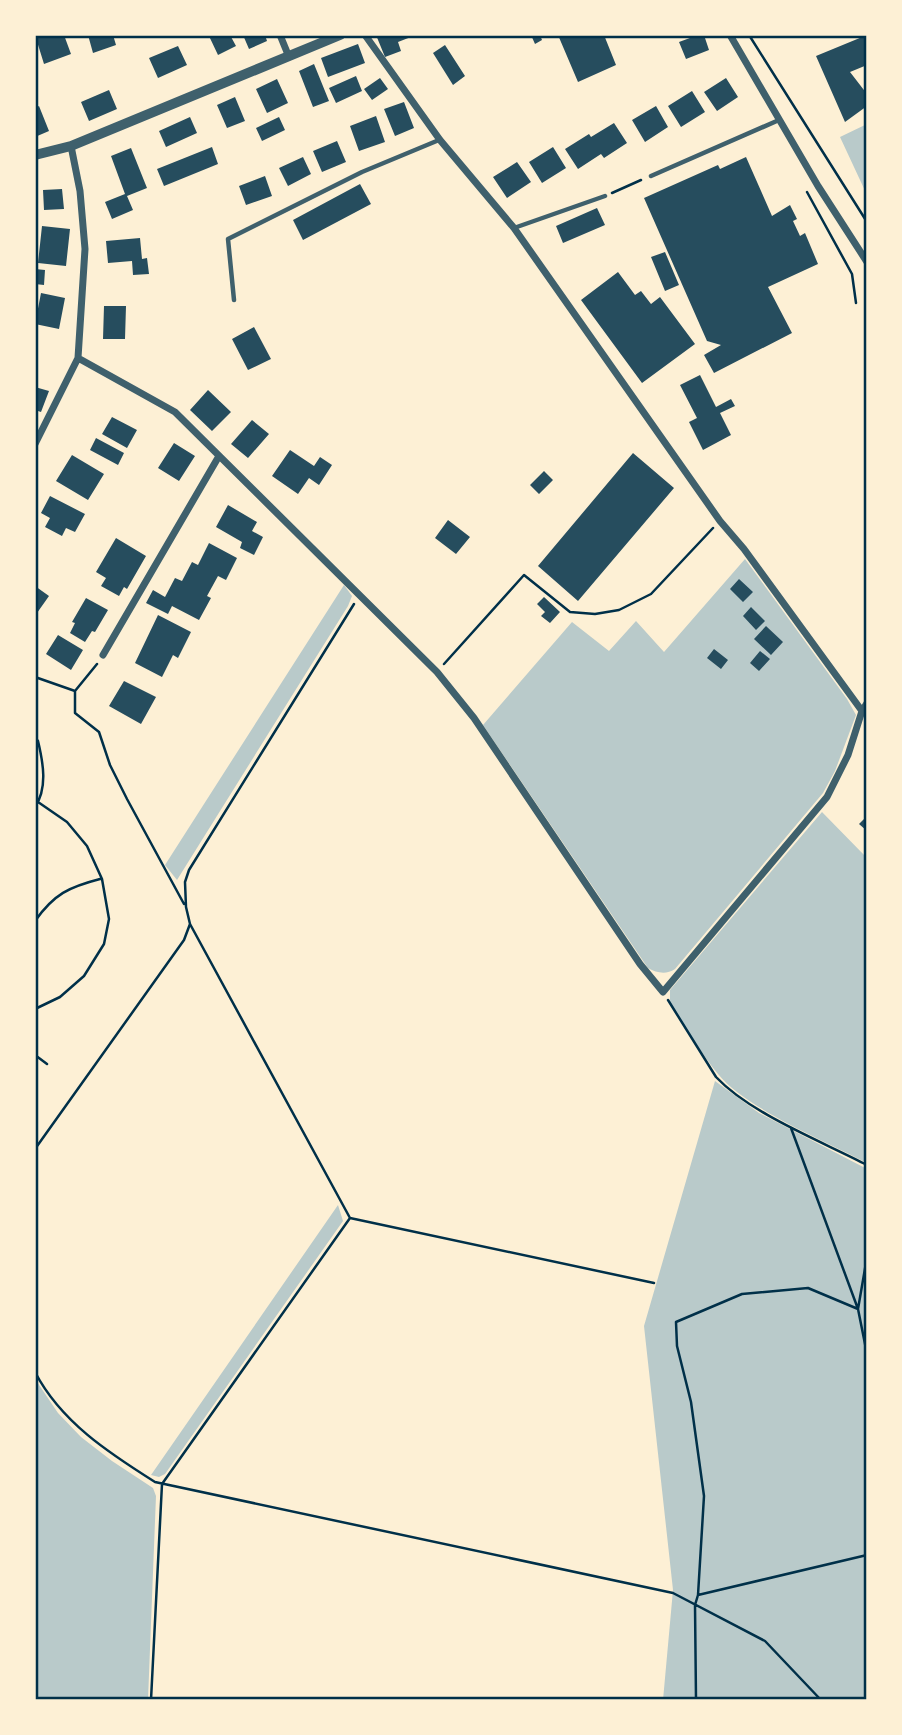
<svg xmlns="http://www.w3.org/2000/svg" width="902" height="1735" viewBox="0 0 902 1735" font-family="Lato,sans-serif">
	<rect width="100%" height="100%" fill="#fdf0d5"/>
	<path fill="#b9caca" d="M867 124V195L840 137Z
		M745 559 847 699 856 715 835 771 823 793 675 969C666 975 657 973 648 968L483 725 572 622 609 651 636 621 664 652Z
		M344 585 352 596 348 606 177 880 165 865Z
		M822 812 867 858V1163C827 1142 745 1108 718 1074 700 1052 685 1026 670 1002V990Z
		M715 1081 759 1113 867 1169V1700H663L673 1590 644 1326Z
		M338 1205 343 1221 165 1474 159 1477 151 1475Z
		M35 1379 58 1413 81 1437 112 1461 153 1488 156 1496 148 1700H35Z"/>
	<path fill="#264d5e" d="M35 35H64L71 54 44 64Z
		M88 35H113L116 45 93 53Z
		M211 35H230L236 46 218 55 209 36Z
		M243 35H265L267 41 249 49Z
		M376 35H416L398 42 401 51 385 57Z
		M531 35H540L542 40 535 44Z
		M558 35H604L616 65 578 82Z
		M698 35H704L709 50 686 59 679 42Z
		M867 35V65L850 72 867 94V106L845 122 816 56Z
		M358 44 365 63 328 77 321 58Z
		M445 45 465 76 453 85 433 53Z
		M178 46 187 65 158 78 149 58Z
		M314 64 329 101 313 107 299 71Z
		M356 76 362 91 336 103 329 88Z
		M380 78 388 89 372 100 364 89Z
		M726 78 738 97 717 111 704 92Z
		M277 79 288 103 267 113 256 89Z
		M109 90 117 109 89 121 81 102Z
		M692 91 705 112 681 127 668 106Z
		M235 97 245 121 227 128 217 105Z
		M404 102 414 128 395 136 384 109Z
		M39 106 49 131 35 137V108Z
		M656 106 668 127 645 142 632 120Z
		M376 116 385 142 359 151 350 126Z
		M190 117 197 133 166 147 159 131Z
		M279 117 285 130 262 141 256 128Z
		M614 123 627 143 604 158 601 154 578 169 565 149 589 134 591 137Z
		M337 141 346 162 322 172 313 151Z
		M212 147 218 164 164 186 157 169Z
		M553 147 566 168 542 183 529 162Z
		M131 148 147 188 127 196 133 210 112 219 105 202 125 194 111 156Z
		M303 157 311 174 288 186 279 168Z
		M746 157 772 216 790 205 797 219 793 221 800 236 805 233 818 264 768 287 792 333 714 373 704 355 721 345 707 341 644 198 718 165 720 169Z
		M517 162 531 182 507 198 493 177Z
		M265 176 272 196 246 205 239 186Z
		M360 184 371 204 303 240 293 220Z
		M62 189 64 209 44 210 43 190Z
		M597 208 605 225 563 243 556 226Z
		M42 226 70 229 66 266 38 263Z
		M140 238 142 259 147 258 149 274 133 275 132 261 108 263 106 241Z
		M665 252 679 285 665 291 651 257Z
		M35 269 45 270 44 285 35 284Z
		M618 272 635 295 641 291 651 304 660 297 695 344 642 383 581 300Z
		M41 293 65 298 59 329 35 324Z
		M104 306H126L125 339H103Z
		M254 327 271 359 248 370 232 339Z
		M700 375 716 407 731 399 735 406 720 413 731 435 703 450 689 422 697 418 680 385Z
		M35 387 49 391 41 412 35 410Z
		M208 390 231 412 212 431 190 410Z
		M112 417 137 430 127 448 102 434Z
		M252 420 269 434 248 458 231 444Z
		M96 438 124 453 118 465 90 450Z
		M174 443 195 456 179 481 158 468Z
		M290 450 314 466 320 457 332 465 319 485 309 478 298 494 272 476Z
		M633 453 674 488 578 601 538 566Z
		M72 455 104 474 88 500 56 481Z
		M544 471 553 480 539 494 530 485Z
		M50 496 85 514 75 532 66 528 62 536 45 527 50 518 41 513Z
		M228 505 257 522 252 531 263 537 254 555 240 548 242 542 216 527Z
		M448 520 470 537 456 554 435 538Z
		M116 538 146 556 127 589 124 587 119 596 101 586 106 578 96 572Z
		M209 543 237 558 226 580 218 576 207 596 211 598 199 620 172 606 168 614 146 603 153 590 165 597 175 578 182 581 192 562 198 565Z
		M739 579 753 592 743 602 730 589Z
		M35 586 49 596 37 613 35 611Z
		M544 597 560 612 550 623 541 616 545 612 537 604Z
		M86 598 108 610 95 632 92 631 85 642 70 633 75 623 72 622Z
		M751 607 765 621 756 630 743 616Z
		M158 615 191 632 178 658 173 655 162 677 135 663Z
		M766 626 783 642 771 655 754 639Z
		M58 635 83 650 71 670 46 654Z
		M714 649 728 660 721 669 707 658Z
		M760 651 770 659 759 671 750 663Z
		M124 681 156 697 141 724 109 706Z
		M867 816V831L859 824Z"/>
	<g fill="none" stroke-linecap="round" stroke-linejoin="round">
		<path stroke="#003049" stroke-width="2.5" d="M749 35 867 222
			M807 192 852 274 856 303
			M612 193 641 180
			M444 664 524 575 570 612 595 614 619 610 651 594 713 528
			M35 677 75 691 97 664
			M75 691V713L99 732 110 765 127 799 184 904
			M35 738 38 741C43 762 48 788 35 807
			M35 921C54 894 69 887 100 879
			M668 1000 716 1077C751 1114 821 1141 867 1165
			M35 1009 60 997 84 976 104 944 109 919 102 879 87 846 67 822 38 802
			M35 1055 47 1064
			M791 1128 858 1309
			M35 1149 184 940 190 924 186 907 185 882 189 870 354 604
			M350 1218 654 1283
			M867 1257 858 1309 867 1354
			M35 1372C61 1422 109 1453 155 1482L673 1593 765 1641 821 1700
			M698 1595 704 1496 691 1402 677 1346 676 1322 742 1294 808 1288 858 1309
			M151 1700 162 1484 350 1218 190 924
			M696 1700 695 1605 698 1595 867 1555"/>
		<path stroke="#3f606c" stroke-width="4.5" d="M651 176 779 120
			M514 228 605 196
			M234 300 228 239 362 172 439 140"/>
		<path stroke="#3f606c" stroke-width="7" d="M280 35 289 57
			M365 35 440 140 514 228 720 521 744 549 862 711
			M730 35 818 186 867 262
			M78 358 175 412 437 672 474 718 640 964 663 992 827 797 848 755 862 711 867 703
			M35 444 78 358 85 249 80 191 71 146
			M103 655 219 456"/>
		<path stroke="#3f606c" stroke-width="10" d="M35 155 71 146 340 35"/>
	</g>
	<rect width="902" height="1735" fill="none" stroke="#fdf0d5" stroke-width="74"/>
	<rect x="37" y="37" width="828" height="1661" fill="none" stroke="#003049" stroke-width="2.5"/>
</svg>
